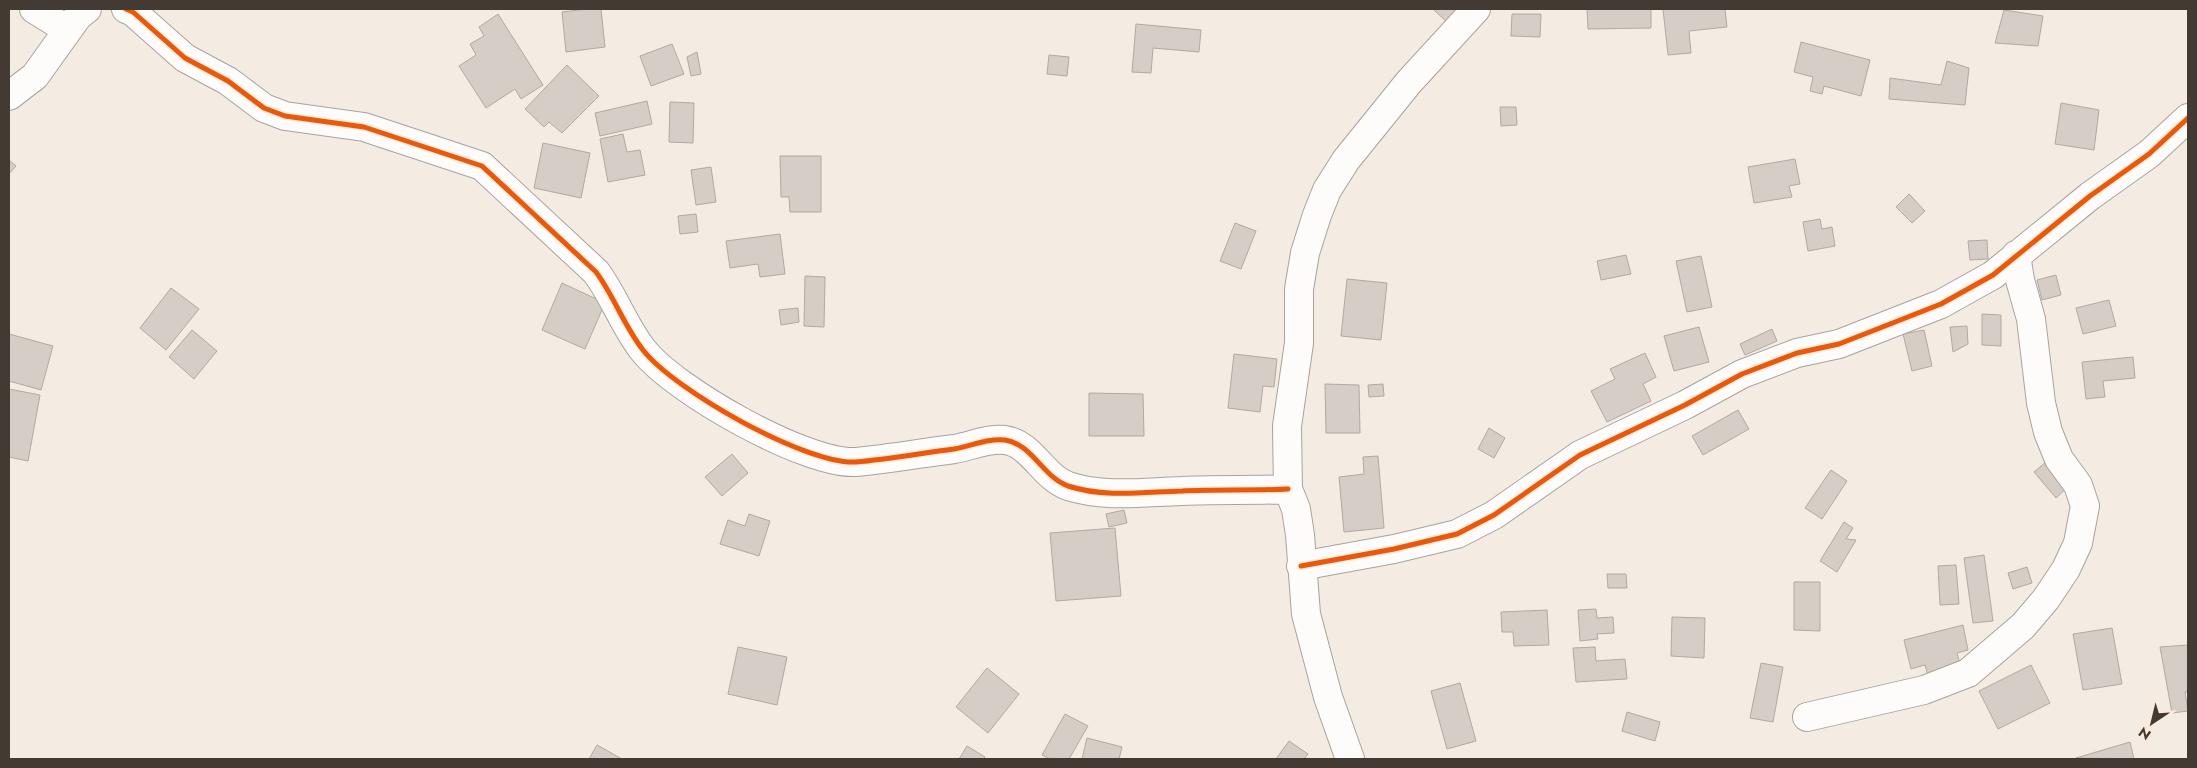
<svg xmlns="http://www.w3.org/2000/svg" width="2197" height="768" viewBox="0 0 2197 768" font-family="Jost,sans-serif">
	<rect width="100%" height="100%" fill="#f4ebe3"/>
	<path fill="#d6cdc6" stroke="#b1a9a2" d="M587 9H601L605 47 566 52 562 12Z
		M1433 9H1468L1452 27Z
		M1587 9H1651V28L1588 29Z
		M1663 9H1725L1727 27 1689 31 1691 53 1668 55Z
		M2004 10 2043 16 2038 46 1995 43Z
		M498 14 543 85 521 99 515 89 486 108 459 66 476 55 470 44 484 36 479 27Z
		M1512 14H1541L1540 37 1511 36Z
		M1136 24 1201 30 1199 52 1153 48 1151 73 1132 72Z
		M1801 42 1870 60 1861 96 1824 86 1822 94 1810 91 1813 77 1794 72Z
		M672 44 684 74 651 86 640 56Z
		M697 52 701 74 691 76 687 57Z
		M1049 55 1069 57 1067 76 1047 74Z
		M1947 61 1969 68 1965 105 1889 99 1890 78 1941 85Z
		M567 65 599 96 562 133 549 122 544 127 525 109Z
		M647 101 652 124 600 136 595 113Z
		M670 102 694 103 693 143 669 142Z
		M2061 103 2099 110 2094 150 2055 144Z
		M1500 107H1516L1517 125 1501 126Z
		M623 134 627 152 640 150 645 175 608 182 600 139Z
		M543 143 590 153 581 198 534 188Z
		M780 156H821V212H790L789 197H781Z
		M1795 159 1800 184 1789 186 1792 197 1754 203 1748 167Z
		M9 160 16 166 9 174Z
		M711 167 716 202 696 205 691 170Z
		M1909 194 1925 211 1912 223 1896 207Z
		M696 214 698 232 680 234 678 216Z
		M1820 219 1822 229 1832 227 1835 246 1808 251 1803 222Z
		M1235 223 1256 231 1241 269 1220 261Z
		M780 234 785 274 760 277 758 264 730 268 726 241Z
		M1987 240 1988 259 1970 260 1968 241Z
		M1626 255 1631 274 1601 280 1597 261Z
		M1701 256 1712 307 1687 312 1676 261Z
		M2056 275 2061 295 2042 300 2037 280Z
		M805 276 825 277 824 327 804 326Z
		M1347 279 1387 283 1381 340 1341 336Z
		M562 283 605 303 585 349 542 330Z
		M171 288 199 309 166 350 140 328Z
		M2109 300 2116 326 2083 334 2076 308Z
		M798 308 799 322 781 325 779 310Z
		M1982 314 2001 315V346L1982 345Z
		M1967 326 1968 344 1953 352 1950 327Z
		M1699 327 1709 362 1674 371 1664 336Z
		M1772 329 1777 341 1745 355 1740 344Z
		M192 330 217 351 194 379 169 357Z
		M1924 330 1932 366 1912 371 1903 334Z
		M9 334 53 346 41 390 9 381Z
		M1645 353 1656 377 1643 384 1651 401 1607 422 1591 391 1615 379 1610 369Z
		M1234 354 1277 359 1274 387 1263 386 1260 412 1228 408Z
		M2133 357 2135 378 2103 381 2105 397 2086 399 2082 362Z
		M1325 384 1359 385 1360 433H1326Z
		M1383 384 1384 396 1369 397 1368 385Z
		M9 389 40 395 28 461 9 457Z
		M1089 393 1143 394 1144 436H1089Z
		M1738 410 1749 429 1703 455 1692 436Z
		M1489 428 1505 438 1494 458 1478 449Z
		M732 454 748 473 722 496 705 477Z
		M1378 456 1384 528 1344 532 1339 477 1364 474 1363 457Z
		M2047 461 2069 486 2056 498 2034 472Z
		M1831 470 1847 481 1822 519 1805 508Z
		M1124 510 1127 523 1109 527 1106 514Z
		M749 514 770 521 759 556 720 544 728 520 745 526Z
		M1844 522 1853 528 1846 539 1856 540 1837 572 1820 561Z
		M1115 528 1121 596 1056 601 1050 533Z
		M1984 555 1993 621 1973 623 1964 558Z
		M1956 565 1959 604 1940 605 1938 566Z
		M2027 567 2032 583 2013 589 2008 573Z
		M1607 574H1626L1627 588H1608Z
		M1794 582H1820V631L1794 630Z
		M1596 609 1597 618 1613 617 1614 633 1597 634 1598 639 1580 641 1578 610Z
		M1547 610 1549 645 1514 646 1513 632H1502L1501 612Z
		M1672 617 1705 618 1704 658 1671 656Z
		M1963 625 1968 650 1957 653 1962 672 1929 679 1925 665 1911 669 1904 640Z
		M2112 628 2122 684 2083 690 2073 634Z
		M2188 645V692H2185L2188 711 2172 713 2160 647Z
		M738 647 787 657 777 705 728 694Z
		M1595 647 1596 661 1625 659 1627 679 1576 682 1573 648Z
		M1761 663 1783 667 1773 722 1750 718Z
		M2031 665 2050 703 1998 729 1979 691Z
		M987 668 1019 694 988 733 956 707Z
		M1460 683 1476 741 1447 749 1431 691Z
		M1627 712 1660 722 1655 741 1622 731Z
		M1065 714 1088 726 1069 759H1050L1042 755Z
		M1087 738 1122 747 1119 759H1082Z
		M1289 741 1308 754 1304 759H1276Z
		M2130 742 2134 759 2076 758Z
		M597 745 622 759H589Z
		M967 746 985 757 983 759H959Z"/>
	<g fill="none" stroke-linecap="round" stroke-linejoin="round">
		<g stroke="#aaa29c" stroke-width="30">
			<path id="street" d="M34 9 68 30
				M126 9 133 12 185 58 228 81 264 108 285 116 364 127 482 166 596 272C614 296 624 326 643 350 674 390 806 465 856 462 889 459 922 453 954 449 972 446 987 438 1005 440 1032 444 1043 477 1068 486 1105 498 1144 492 1182 491 1217 489 1253 491 1288 489
				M9 96 35 76 78 16 87 9
				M1301 566 1394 549 1457 534 1494 515 1580 455 1685 405 1742 374 1797 353 1839 344 1941 304 1993 275 2090 196 2149 154 2188 118
				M1807 717 1924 690 1968 673 2023 626 2046 599 2066 569 2078 543 2085 506 2078 485 2059 459 2048 432 2041 403 2031 319 2020 280 2016 255
				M1350 759 1328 697 1306 614 1300 535 1296 509 1288 489 1287 426 1299 343V289L1305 253 1317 215 1327 190 1346 160 1409 82 1476 9"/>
		</g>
		<use href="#street" stroke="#fdfcfb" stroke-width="28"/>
		<g stroke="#fceadb" stroke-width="8">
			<path id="cycleway" d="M126 9 133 12 185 58 228 81 264 108 285 116 364 127 482 166 596 272C614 296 624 326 643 350 674 390 806 465 856 462 889 459 922 453 954 449 972 446 987 438 1005 440 1032 444 1043 477 1068 486 1105 498 1144 492 1182 491 1217 489 1253 491 1288 489
				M1301 566 1394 549 1457 534 1494 515 1580 455 1685 405 1742 374 1797 353 1839 344 1941 304 1993 275 2090 196 2149 154 2188 118"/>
		</g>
		<use href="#cycleway" stroke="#e8590c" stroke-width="5"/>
	</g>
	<rect width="2197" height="768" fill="none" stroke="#433a33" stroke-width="20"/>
	<g transform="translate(2152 723) rotate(215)" stroke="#fceadb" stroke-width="4" paint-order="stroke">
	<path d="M0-4L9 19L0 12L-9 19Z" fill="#433a33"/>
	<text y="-8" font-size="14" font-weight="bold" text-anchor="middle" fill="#433a33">N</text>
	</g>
</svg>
